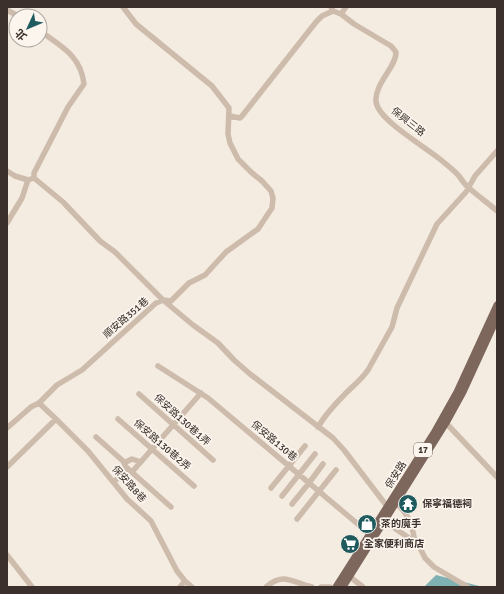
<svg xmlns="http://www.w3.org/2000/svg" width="504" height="594" viewBox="0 0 504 594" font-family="Signika,'Noto Sans TC',sans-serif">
	<rect width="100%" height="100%" fill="#f4ebe1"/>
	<path fill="#7fb0b2" d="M436 575 483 587H424Z"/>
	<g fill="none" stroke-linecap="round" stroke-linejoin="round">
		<path stroke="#cdbbac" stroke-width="5.5" d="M331 7 333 11 341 14 354 24 391 46 396 52C397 66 374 84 376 102 379 121 426 147 441 160 447 165 454 170 459 176 462 180 465 185 469 188 478 196 488 203 497 211
			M7 10 18 16
			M341 14 346 7
			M40 31C61 46 81 56 84 84L68 107 34 173V178L63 202 100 241 115 252 163 300 193 325 218 343 234 360 250 374 333 438 344 450 389 509
			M230 116 240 118 242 116 316 22 322 16 333 11
			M7 171 15 176 28 180
			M7 223 22 198 28 180 34 178
			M158 366 208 398 372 536
			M139 394 213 460
			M39 403 56 419 88 451 127 499 151 521 177 571 185 581 192 587
			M118 419 194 486
			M446 423 497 477
			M318 427C325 415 336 403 346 393 354 385 362 379 368 370L392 327 397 308 437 224 466 192 475 176 497 151
			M7 428 31 407 39 403 57 385 82 370 156 303 163 300 171 301 189 283 205 275 226 252 258 229 272 208 273 198 271 191 262 181 251 172 238 159 230 143 228 134 229 108 212 86 136 24 123 7
			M96 437 123 461 126 467 171 507
			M124 463 132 459 141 462
			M7 467 56 419
			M132 472 201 393
			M114 482 127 468
			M271 488 305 446
			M282 496 315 454
			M394 501C409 514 412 524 415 542
			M292 504 309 483 323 464
			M297 519 336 470
			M384 521 415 542 420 548 425 558 434 567 468 587
			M7 555 32 587
			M349 576 363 587
			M180 587 185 581
			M266 587C284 571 293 583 312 587
			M321 587H330"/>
		<path stroke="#7d675c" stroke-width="7" d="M336 587 434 433 457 392 497 305
			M343 587 446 423 463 392 497 318"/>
	</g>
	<defs>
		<g id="temple-disc" transform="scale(1)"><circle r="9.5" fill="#1f5a5e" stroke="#fbf5ee"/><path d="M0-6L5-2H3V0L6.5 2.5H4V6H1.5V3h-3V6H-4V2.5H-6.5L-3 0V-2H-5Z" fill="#fff"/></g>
		<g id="shop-disc" transform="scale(1)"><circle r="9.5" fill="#1f5a5e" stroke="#fbf5ee"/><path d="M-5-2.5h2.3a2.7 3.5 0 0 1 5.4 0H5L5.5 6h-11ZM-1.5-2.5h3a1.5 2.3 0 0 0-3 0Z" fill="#fff"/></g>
		<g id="supermarket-disc" transform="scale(1)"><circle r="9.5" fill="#1f5a5e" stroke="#fbf5ee"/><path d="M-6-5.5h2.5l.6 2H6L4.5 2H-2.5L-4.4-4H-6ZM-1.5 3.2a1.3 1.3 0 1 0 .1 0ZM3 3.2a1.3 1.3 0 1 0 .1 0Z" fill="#fff"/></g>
	</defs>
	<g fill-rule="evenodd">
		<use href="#temple-disc" x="408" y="504"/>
		<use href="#shop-disc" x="367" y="524"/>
		<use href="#supermarket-disc" x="350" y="544"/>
	</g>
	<g text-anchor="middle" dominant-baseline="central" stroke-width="3.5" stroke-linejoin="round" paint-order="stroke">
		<rect fill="#fbf5ee" stroke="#756b66" stroke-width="1" x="414" y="443" width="18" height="14" rx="3"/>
		<g font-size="9" font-weight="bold" fill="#3b302b">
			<text x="423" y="450">17</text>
		</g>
		<g font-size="10" fill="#3b302b" stroke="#fbf5ee">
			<text transform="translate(408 122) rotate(38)">保興三路</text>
			<text transform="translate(126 318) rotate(-41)">順安路351巷</text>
			<text transform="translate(182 420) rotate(42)">保安路130巷1弄</text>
			<text transform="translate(274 441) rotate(40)">保安路130巷</text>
			<text transform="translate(162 445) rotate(41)">保安路130巷2弄</text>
			<text transform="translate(396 475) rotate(-58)">保安路</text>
			<text transform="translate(129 484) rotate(48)">保安路8巷</text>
		</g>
		<g font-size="10" font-weight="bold" fill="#3b302b" stroke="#fbf5ee" text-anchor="start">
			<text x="422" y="504">保寧福德祠</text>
			<text x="381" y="524">茶的魔手</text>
			<text x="364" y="544">全家便利商店</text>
		</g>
	</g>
	<rect width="504" height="594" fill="none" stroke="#3b302b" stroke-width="16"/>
	<g transform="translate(28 28) rotate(226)"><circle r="19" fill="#fbf5ee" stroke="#aea6a0"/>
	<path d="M0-3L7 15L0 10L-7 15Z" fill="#1f5a5e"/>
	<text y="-6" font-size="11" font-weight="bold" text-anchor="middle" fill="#3b302b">北</text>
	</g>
</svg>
